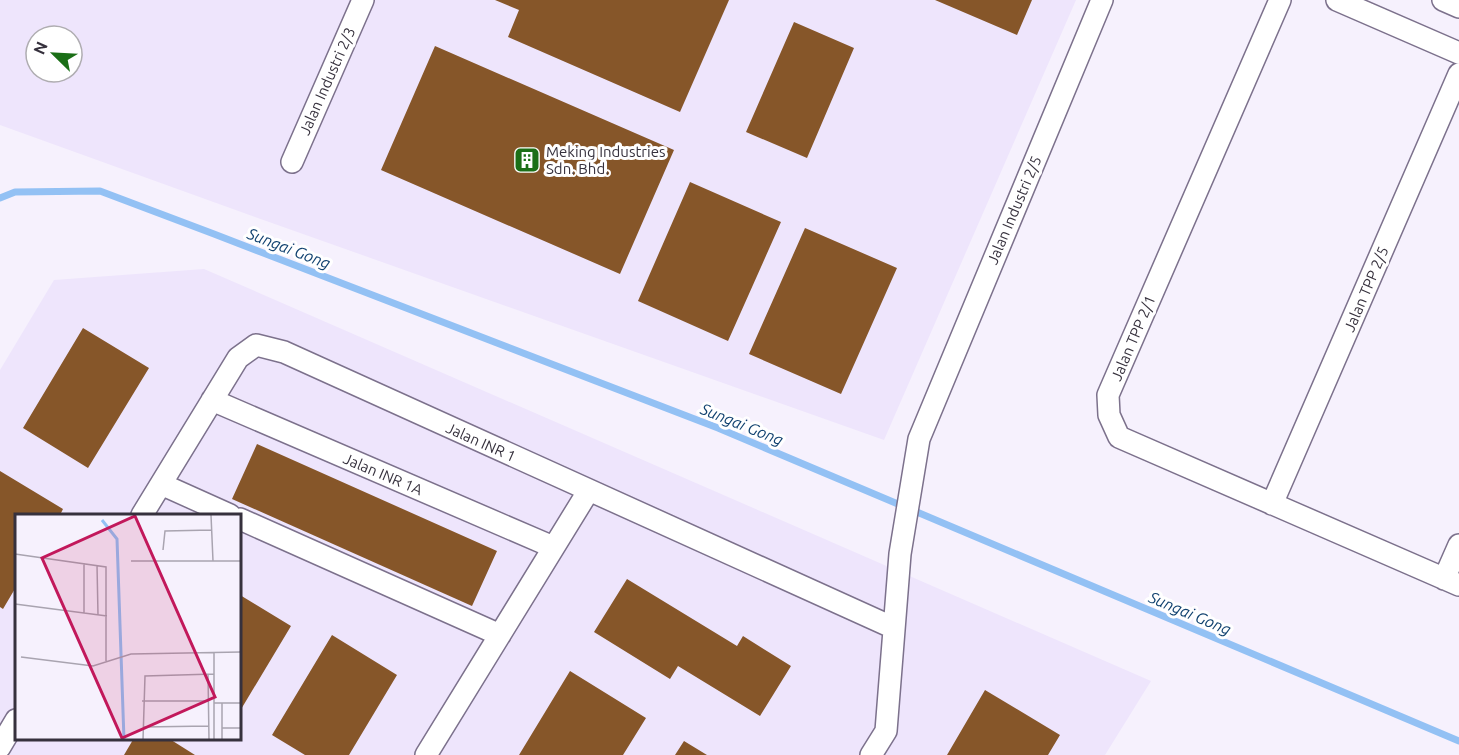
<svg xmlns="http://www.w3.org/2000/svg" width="1459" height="755" viewBox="0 0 1459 755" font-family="Ubuntu,sans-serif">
	<rect width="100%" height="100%" fill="#f6f1fd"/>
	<path fill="#eee5fc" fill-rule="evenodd" d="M0 0H1076L884 440 255 217 0 125ZM36 36H72V72H36Z
		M204 269 1151 681 1105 755H0V370L54 280ZM16 515H240V738H16Z"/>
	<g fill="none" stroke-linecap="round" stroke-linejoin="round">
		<path stroke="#93c1f4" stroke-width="7" d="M0 198 15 192 100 191 214 234 718 428 1459 741"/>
	</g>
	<path fill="#865629" d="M495 0H729L680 112 508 37 519 10Z
		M935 0H1032L1017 35Z
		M794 22 854 48 807 158 746 132Z
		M435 46 674 150 620 274 381 170Z
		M690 182 781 222 728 341 638 301Z
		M805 228 897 268 841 394 749 354Z
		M83 328 149 368 88 468 23 428Z
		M257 444 497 551 472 606 232 499Z
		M0 471 63 509 60 515H16V587L3 609 0 607Z
		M627 579 737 646 743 636 791 666 760 716 678 666 670 679 594 632Z
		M240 595 291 626 240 711Z
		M332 635 397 675 349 755H305L272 735Z
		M570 671 646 718 623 755H519Z
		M985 690 1060 735 1048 755H947Z
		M134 738H168L195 755H124Z
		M684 741 707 755H675Z"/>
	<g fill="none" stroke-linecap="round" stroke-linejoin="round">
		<g stroke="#7c718c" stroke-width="24">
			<path id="minor" d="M1280 0 1108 395 1109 415 1119 437 1459 585
				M1337 0 1459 53
				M1443 0 1459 7
				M292 162 363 0
				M212 400 553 547
				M161 484 230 515
				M1272 504 1459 74
				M142 515 238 358 256 345 284 352 894 628
				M240 519 500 635
				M1444 579 1459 545
				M0 747 16 720
				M426 755 589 490
				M871 755 886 731 900 554 919 439 1102 0"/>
		</g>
		<use href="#minor" stroke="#fff" stroke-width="21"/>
	</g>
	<defs>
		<g id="building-square" transform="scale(1.35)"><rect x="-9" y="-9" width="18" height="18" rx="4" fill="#1b6f17" stroke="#fff"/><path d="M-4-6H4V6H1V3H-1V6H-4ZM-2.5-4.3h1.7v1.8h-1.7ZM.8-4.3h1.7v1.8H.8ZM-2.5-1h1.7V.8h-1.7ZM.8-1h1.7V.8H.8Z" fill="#fff"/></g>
	</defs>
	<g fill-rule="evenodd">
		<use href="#building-square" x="527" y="160"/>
	</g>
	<g text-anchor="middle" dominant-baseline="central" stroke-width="6" stroke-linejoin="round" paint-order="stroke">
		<g font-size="15" fill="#36313d" stroke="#fff">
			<text transform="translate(327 81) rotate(-66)">Jalan Industri 2/3</text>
			<text transform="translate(1014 210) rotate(-67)">Jalan Industri 2/5</text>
			<text transform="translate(1366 289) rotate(-67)">Jalan TPP 2/5</text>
			<text transform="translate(1133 338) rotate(-67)">Jalan TPP 2/1</text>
			<text transform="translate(481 442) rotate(24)">Jalan INR 1</text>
			<text transform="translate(383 474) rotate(23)">Jalan INR 1A</text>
		</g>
		<g font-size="15" fill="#36313d" stroke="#fff" text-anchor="start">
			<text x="546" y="151">Meking Industries<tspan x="546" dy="17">Sdn. Bhd.</tspan></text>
		</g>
		<g font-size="16" font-style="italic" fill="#10416f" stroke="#fff">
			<text transform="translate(289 248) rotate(21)">Sungai Gong</text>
			<text transform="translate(742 424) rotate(22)">Sungai Gong</text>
			<text transform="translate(1190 613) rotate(23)">Sungai Gong</text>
		</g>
	</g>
	<g transform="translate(15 514)">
		<rect width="226" height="226" fill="#f6f1fd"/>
		<path fill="none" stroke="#93c1f4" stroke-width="3" d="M87 6 102 25 109 226"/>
		<path fill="none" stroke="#a9a4b0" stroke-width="1.5" d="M196 1 198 47M148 36 150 17 197 16M0 40 91 53V147M116 47H226M69 49V99M82 51 83 101M0 90 92 102M199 138V226M6 143 78 152 116 140 226 138M193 160 194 226M127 187H193M199 189H226M207 189V226M128 213 194 212M207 214H226M128 226 130 162 199 160"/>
		<path fill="#c2185b" fill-opacity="0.15" stroke="#c2185b" stroke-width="3" d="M120 2 200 183 107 224 27 44Z"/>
		<rect width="226" height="226" fill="none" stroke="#36313d" stroke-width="3"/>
	</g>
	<g transform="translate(54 54) rotate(294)"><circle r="28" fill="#ffffff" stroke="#afadb1" stroke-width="1.5"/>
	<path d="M0-4.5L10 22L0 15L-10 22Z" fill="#1b6f17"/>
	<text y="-9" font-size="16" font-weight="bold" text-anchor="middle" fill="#36313d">N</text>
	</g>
</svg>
